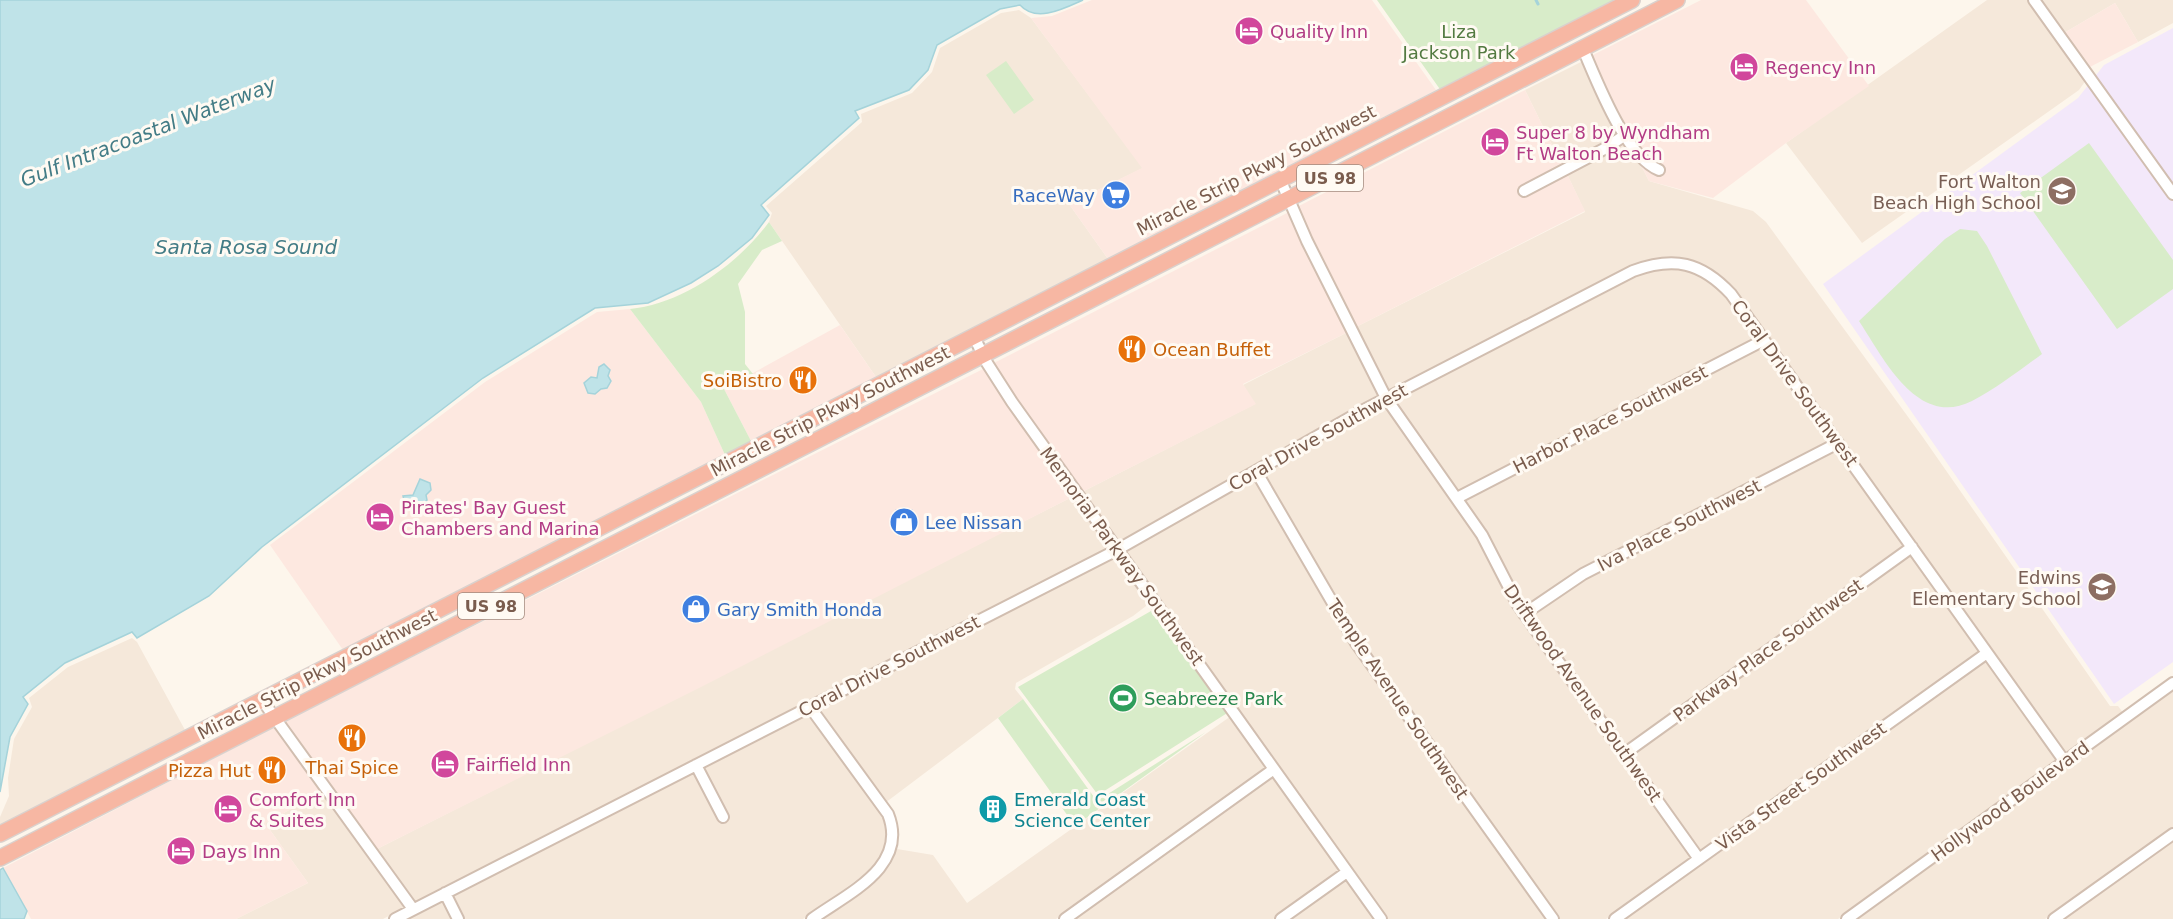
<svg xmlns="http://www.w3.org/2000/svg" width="2173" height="919" viewBox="0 0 2173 919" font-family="'DejaVu Sans',sans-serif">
	<rect width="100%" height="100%" fill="#fdf6ec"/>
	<path fill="#f5e8da" d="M1987 0H2029L2086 80 2079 90 1862 243 1786 143Z
		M2040 0H2173V23L2138 42 2115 3 2064 33Z
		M1019 10 1031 18 1143 168 1069 204 1108 259 876 377 769 222 772 213 766 206 862 122 861 114 912 93 932 72 940 48 1001 13Z
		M1583 61 1610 120 1618 133 1562 165 1525 90Z
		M1624 141 1639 161 1649 181 1753 211 1766 222 1922 436 2110 706H2118L2124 714 2066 755 1734 291 1723 279 1703 265 1671 257 1650 259 1631 267 1388 392 1356 327 1585 212 1567 174Z
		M1673 267 1691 271 1711 281 1728 297 1757 338 1458 492 1393 400 1635 276 1654 269Z
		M1348 332 1380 396 1118 542 1082 492 1255 404 1243 385Z
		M1763 346 1831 441 1580 570 1524 607 1494 547 1464 500Z
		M1385 405 1478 537 1514 608 1693 857 1606 919H1558L1359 640 1263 473Z
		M1837 450 1905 545 1624 747 1530 615 1585 579Z
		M1255 478 1352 645 1547 919H1386L1124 551Z
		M1074 496 1111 547 414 903 375 850Z
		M1911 554 1981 651 1700 852 1630 755Z
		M1117 556 1150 603 1133 616 1016 683 1015 689 1023 699 885 803 817 709Z
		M132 638 137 642 185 730 0 825V817L9 796 8 778 14 739 32 707 29 698 68 667Z
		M1987 659 2059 760 1838 919H1624Z
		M2173 691V828L2045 919H1855Z
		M809 713 884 816 888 842 876 866 803 919H463L451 896 695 772 721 823 729 820 703 768Z
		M1231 716 1267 768 1056 919H821L883 874 891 864 897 849 933 855 967 903Z
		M1273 776 1341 870 1273 919H1073Z
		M323 792 406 907 383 919H236L308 883 265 823Z
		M2173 840V919H2063Z
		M1347 879 1375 919H1290Z
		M443 900 453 919H406L413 916Z"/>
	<path fill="#fde8e0" d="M1092 0H1372L1436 90 1108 259 1069 204 1142 168 1031 18 1052 16Z
		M1701 0H1806L1869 86 1786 143 1713 198 1649 181 1639 161 1645 168 1662 177 1664 168 1651 161 1619 118 1591 56Z
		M2115 3 2138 42 2088 68 2064 33Z
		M1525 90 1562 165 1517 189 1523 197 1567 174 1585 211 1356 327 1297 207Z
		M1289 212 1348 332 1243 384 1256 404 1082 492 992 364Z
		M630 309 701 402 725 455 343 650 270 545 485 382 597 312Z
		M840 325 876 377 751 441 724 389Z
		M985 368 1074 496 703 686 375 850 284 722Z
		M276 726 323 792 265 823 308 883 236 919H31L3 868Z"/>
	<path fill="#f3e8fa" d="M2173 28V662L2114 704 1823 284 2078 98 2104 65Z"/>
	<path fill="#d8ecc9" d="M1377 0H1632L1444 95Z
		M1006 61 1034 100 1014 114 986 75Z
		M2089 143 2173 260V289L2117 329 2020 193Z
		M769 222 782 241 762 250 738 284 745 312V364L753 374 724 389 751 441 725 455 701 402 630 309C683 304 738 264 769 222Z
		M1960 229 1977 231 1987 246 2042 354C2020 370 1997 388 1972 401 1917 429 1883 357 1859 321L1945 239Z
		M1158 607 1232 710 1098 795 1018 687Z
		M1023 699 1094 797 1100 799 1206 732 1075 826 998 718Z"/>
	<path fill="#bfe3e8" stroke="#a5d3da" stroke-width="1.5" d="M0 0H1083C1063 9 1036 23 1020 5L1000 9 937 45 928 70 909 90 855 111 859 118 761 205 769 215 752 238 718 266 691 283 648 303 595 308 483 378 262 547 209 596 137 638 132 632 65 663 23 697 28 704 10 737 0 792Z
		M604 364 610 370 608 376 611 381 607 388 601 389 595 394 588 393 584 383 591 377 597 378 599 367Z
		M420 479 430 483 431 490 426 495 427 500 423 505H405L403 496 413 495Z
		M3 868 27 911 24 919H0V870Z"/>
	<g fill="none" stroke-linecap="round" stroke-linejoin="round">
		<path stroke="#a5d3da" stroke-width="3" d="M1536 0 1538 4"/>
		<g stroke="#d1beb0" stroke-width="14">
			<path id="minor" d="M2034 0 2173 194
				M1583 49C1597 81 1625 156 1659 170
				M1280 179 1307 241 1386 398 1482 535 1518 605 1699 859
				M1524 191 1606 148 1625 135
				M974 337 987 363 1012 402 1381 919
				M1256 471 1356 643 1553 919
				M1457 498 1764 340
				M1524 614 1583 574 1838 443
				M262 700 413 909
				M810 707 888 814C909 867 848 893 812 919
				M1624 754 1912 547
				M696 765 723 817
				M445 893 458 919
				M395 919 1115 551 1358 413 1633 271C1674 256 1701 262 1731 294L2065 762
				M1065 919 1274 769
				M1281 919 1347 872
				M1615 919 1987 653
				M1847 919 2173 683
				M2054 919 2173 834"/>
		</g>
		<g stroke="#dad1cd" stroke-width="18">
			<path id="highway" d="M0 834 1632 0
				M0 858 1677 0"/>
		</g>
		<use href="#minor" stroke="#fff" stroke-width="10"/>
		<use href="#highway" stroke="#f7b7a3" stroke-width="15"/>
	</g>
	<defs>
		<g id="hotel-disc" transform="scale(1.5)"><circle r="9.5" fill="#d1479c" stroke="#fffaf3"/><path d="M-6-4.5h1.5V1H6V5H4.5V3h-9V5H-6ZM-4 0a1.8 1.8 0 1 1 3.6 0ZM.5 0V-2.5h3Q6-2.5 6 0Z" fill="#fff"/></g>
		<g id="school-disc" transform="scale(1.5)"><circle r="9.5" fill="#8d6e63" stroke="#fffaf3"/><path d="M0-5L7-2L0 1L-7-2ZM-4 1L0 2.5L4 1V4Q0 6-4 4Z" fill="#fff"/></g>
		<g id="supermarket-disc" transform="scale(1.5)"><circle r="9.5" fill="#3f7fe0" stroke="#fffaf3"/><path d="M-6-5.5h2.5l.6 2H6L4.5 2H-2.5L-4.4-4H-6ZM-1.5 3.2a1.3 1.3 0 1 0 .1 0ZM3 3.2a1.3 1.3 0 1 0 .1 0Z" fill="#fff"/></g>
		<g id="restaurant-disc" transform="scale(1.5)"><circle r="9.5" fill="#e8710a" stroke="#fffaf3"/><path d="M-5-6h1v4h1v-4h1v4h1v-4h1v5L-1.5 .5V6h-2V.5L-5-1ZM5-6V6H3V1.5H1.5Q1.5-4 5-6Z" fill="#fff"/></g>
		<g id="shop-disc" transform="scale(1.5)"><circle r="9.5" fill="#3f7fe0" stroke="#fffaf3"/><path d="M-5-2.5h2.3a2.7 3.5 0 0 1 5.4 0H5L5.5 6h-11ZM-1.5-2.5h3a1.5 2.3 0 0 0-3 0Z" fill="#fff"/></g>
		<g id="stadium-disc" transform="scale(1.5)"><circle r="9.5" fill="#2e9e5b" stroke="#fffaf3"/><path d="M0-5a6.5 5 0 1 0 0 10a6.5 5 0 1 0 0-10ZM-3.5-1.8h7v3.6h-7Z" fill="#fff"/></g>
		<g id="building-disc" transform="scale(1.5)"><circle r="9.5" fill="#0f9aa8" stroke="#fffaf3"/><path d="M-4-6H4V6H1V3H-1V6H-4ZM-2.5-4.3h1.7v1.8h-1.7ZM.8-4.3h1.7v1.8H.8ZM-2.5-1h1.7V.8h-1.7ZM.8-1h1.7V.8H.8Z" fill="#fff"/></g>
	</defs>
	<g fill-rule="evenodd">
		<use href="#hotel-disc" x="1249" y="31"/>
		<use href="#hotel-disc" x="1744" y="67"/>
		<use href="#hotel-disc" x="1495" y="142"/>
		<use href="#school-disc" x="2062" y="191"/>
		<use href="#supermarket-disc" x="1116" y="195"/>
		<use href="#restaurant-disc" x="1132" y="349"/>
		<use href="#restaurant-disc" x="803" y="380"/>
		<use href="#hotel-disc" x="380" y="517"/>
		<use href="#shop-disc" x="904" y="522"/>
		<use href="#school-disc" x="2102" y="587"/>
		<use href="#shop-disc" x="696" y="609"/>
		<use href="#stadium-disc" x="1123" y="698"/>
		<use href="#restaurant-disc" x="352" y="738"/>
		<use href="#hotel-disc" x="445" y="764"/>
		<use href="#restaurant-disc" x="272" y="770"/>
		<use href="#hotel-disc" x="228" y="809"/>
		<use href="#building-disc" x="993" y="809"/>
		<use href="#hotel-disc" x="181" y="851"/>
	</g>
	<g text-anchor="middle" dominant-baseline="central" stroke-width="6" stroke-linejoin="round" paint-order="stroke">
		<g fill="#fffaf3" stroke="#a28b7f" stroke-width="1.5">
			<rect x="1297" y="165" width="66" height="26" rx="4.5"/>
			<rect x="458" y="593" width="66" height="26" rx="4.5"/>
		</g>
		<g font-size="16" font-weight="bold" fill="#7a5c4d">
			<text x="1330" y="178">US 98</text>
			<text x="491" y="606">US 98</text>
		</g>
		<g font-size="18" fill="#b23c85" stroke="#fffaf3" text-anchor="start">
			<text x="1270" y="31">Quality Inn</text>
			<text x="1765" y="67">Regency Inn</text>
			<text x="1516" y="132">Super 8 by Wyndham<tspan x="1516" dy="21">Ft Walton Beach</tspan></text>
			<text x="401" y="507">Pirates' Bay Guest<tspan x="401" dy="21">Chambers and Marina</tspan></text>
			<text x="466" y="764">Fairfield Inn</text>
			<text x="249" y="799">Comfort Inn<tspan x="249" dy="21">&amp; Suites</tspan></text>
			<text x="202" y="851">Days Inn</text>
		</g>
		<g font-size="18" fill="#537a41" stroke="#fffaf3">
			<text x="1459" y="31">Liza<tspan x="1459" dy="21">Jackson Park</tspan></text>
		</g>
		<g font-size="18" fill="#7a5c4d" stroke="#fffaf3">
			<text transform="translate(1256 170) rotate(-27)">Miracle Strip Pkwy Southwest</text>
			<text transform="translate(1795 383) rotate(54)">Coral Drive Southwest</text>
			<text transform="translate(830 411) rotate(-27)">Miracle Strip Pkwy Southwest</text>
			<text transform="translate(1610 419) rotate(-27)">Harbor Place Southwest</text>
			<text transform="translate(1318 437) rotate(-29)">Coral Drive Southwest</text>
			<text transform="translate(1679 525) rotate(-27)">Iva Place Southwest</text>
			<text transform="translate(1122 556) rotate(54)">Memorial Parkway Southwest</text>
			<text transform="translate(1768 650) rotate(-36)">Parkway Place Southwest</text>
			<text transform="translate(889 666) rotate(-27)">Coral Drive Southwest</text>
			<text transform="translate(317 674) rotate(-27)">Miracle Strip Pkwy Southwest</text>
			<text transform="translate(1583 693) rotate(55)">Driftwood Avenue Southwest</text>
			<text transform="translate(1398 699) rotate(56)">Temple Avenue Southwest</text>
			<text transform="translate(1801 786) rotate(-36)">Vista Street Southwest</text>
			<text transform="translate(2010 801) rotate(-36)">Hollywood Boulevard</text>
		</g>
		<g font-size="18" fill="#785e54" stroke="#fffaf3" text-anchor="end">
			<text x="2041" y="181">Fort Walton<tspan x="2041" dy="21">Beach High School</tspan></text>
			<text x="2081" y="577">Edwins<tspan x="2081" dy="21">Elementary School</tspan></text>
		</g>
		<g font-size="18" fill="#366cbe" stroke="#fffaf3" text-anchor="start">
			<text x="1095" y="195" text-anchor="end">RaceWay</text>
			<text x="925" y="522">Lee Nissan</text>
			<text x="717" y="609">Gary Smith Honda</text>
		</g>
		<g font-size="18" fill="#c56008" stroke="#fffaf3" text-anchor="end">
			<text x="1153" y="349" text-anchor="start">Ocean Buffet</text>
			<text x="782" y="380">SoiBistro</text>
			<text x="352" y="767" text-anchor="middle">Thai Spice</text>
			<text x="251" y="770">Pizza Hut</text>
		</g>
		<g font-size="18" fill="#27864d" stroke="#fffaf3" text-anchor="start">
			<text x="1144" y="698">Seabreeze Park</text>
		</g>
		<g font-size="18" fill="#0d838f" stroke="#fffaf3" text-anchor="start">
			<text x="1014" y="799">Emerald Coast<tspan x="1014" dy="21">Science Center</tspan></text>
		</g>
		<g font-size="20" font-style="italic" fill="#437c86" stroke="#fffaf3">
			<text transform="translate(148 132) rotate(-21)">Gulf Intracoastal Waterway</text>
			<text x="246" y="247">Santa Rosa Sound</text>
		</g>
	</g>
</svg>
